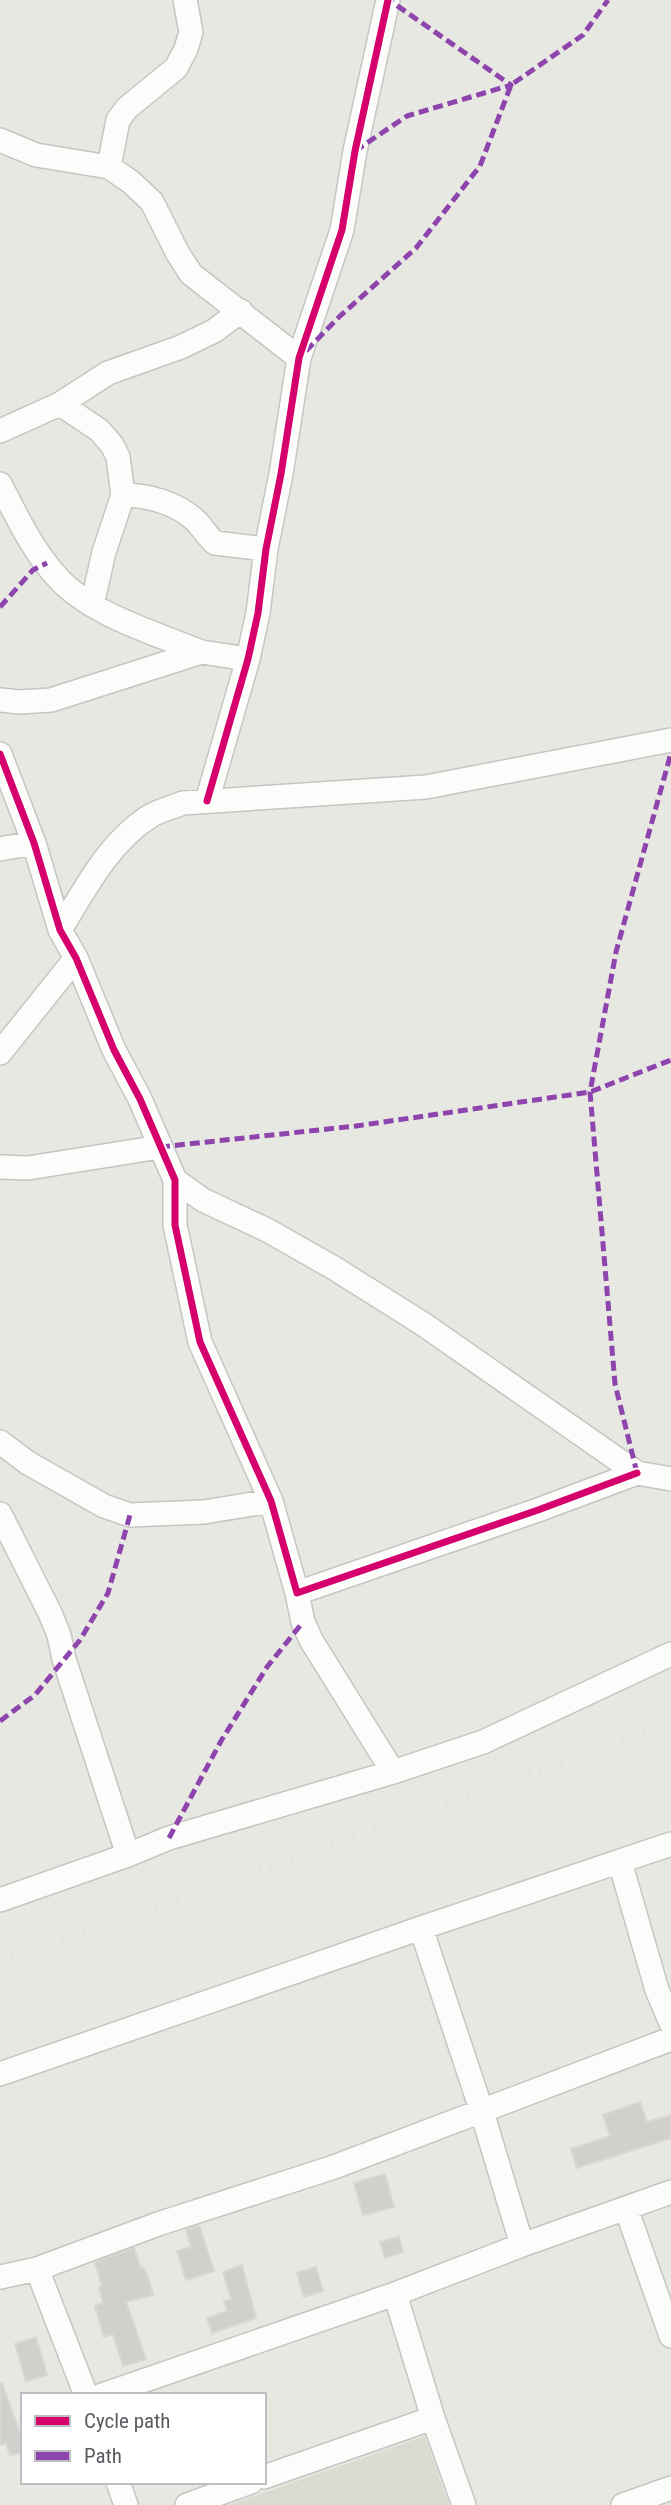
<svg xmlns="http://www.w3.org/2000/svg" width="671" height="2505" viewBox="0 0 671 2505" font-family="'Roboto Condensed',sans-serif">
	<rect width="100%" height="100%" fill="#e8e8e3"/>
	<path fill="#dcdbd2" d="M425 2436 449 2505H229Z"/>
	<path fill="#d0d0cc" stroke="#d8d7d2" stroke-width="2" d="M640 2102 647 2122 671 2115V2138L577 2168 571 2149 610 2136 603 2115Z
		M385 2174 394 2207 363 2215 354 2183Z
		M199 2225 214 2271 186 2280 177 2251 191 2247 186 2230Z
		M399 2237 403 2252 385 2258 380 2242Z
		M134 2248 141 2268 143 2267 147 2274 153 2295 126 2302 146 2359 123 2366 113 2334 104 2337 95 2306 103 2303 99 2287 102 2286 95 2262Z
		M242 2265 256 2318 212 2333 207 2318 227 2311 224 2301 231 2299 223 2272Z
		M316 2267 323 2291 304 2297 297 2273Z
		M36 2337 47 2375 26 2381 15 2344Z
		M0 2383H2L23 2442V2452L10 2455 6 2443 0 2445Z"/>
	<g fill="none" stroke-linecap="round" stroke-linejoin="round">
		<g stroke="#c5c5c3" stroke-width="26">
			<path id="street" d="M0 140 36 155 109 167 118 120 127 108 176 68 186 49 191 32 185 0
				M109 167 131 182 152 202 177 252 191 274 299 358
				M60 404 99 430 112 445 118 457 123 495 104 552 92 605
				M0 431 60 404 108 373 181 347 214 331 241 311
				M0 484C16 515 33 551 57 577 91 615 155 633 201 652
				M123 495C148 495 177 503 196 521 203 528 207 536 215 543L266 549
				M0 700 19 702 51 700 201 652 248 659
				M0 754 34 843 60 930 76 958 114 1050 140 1099 175 1180V1225L200 1342 271 1501 297 1593 538 1510 637 1473
				M207 801 248 659 258 613 266 549 281 474 299 358 342 230 355 151 388 0
				M0 849 34 843
				M60 930C85 889 110 840 152 815 161 810 173 807 183 803L426 787 671 740
				M0 1053 76 958
				M0 1167 28 1168 160 1147
				M175 1180 203 1200 267 1230 334 1268 423 1324 637 1473 671 1479
				M0 1442 28 1463 104 1506 130 1515 204 1512 271 1501
				M0 1514 50 1613 59 1635 64 1659 128 1855
				M297 1593 303 1622 311 1640 393 1772
				M620 1862 657 1990 671 2023
				M0 1900 128 1855 169 1838 393 1772 483 1742 671 1654
				M421 1928 482 2112 522 2245
				M0 2074 421 1928 671 1844
				M626 2208 671 2336
				M37 2269 86 2395
				M0 2277 37 2269 158 2224 334 2167 671 2039
				M395 2294 433 2418 464 2505
				M102 2395 395 2294 522 2245 671 2192
				M264 2477 433 2418
				M118 2482 126 2505
				M187 2505 251 2482
				M623 2505 671 2488"/>
		</g>
		<use href="#street" stroke="#fcfcfb" stroke-width="23"/>
		<path stroke="#e1e1e0" stroke-width="5" stroke-dasharray="2 9" stroke-linecap="butt" d="M0 1962 671 1724"/>
		<path stroke="#8e44ad" stroke-width="5" stroke-dasharray="10 5" stroke-linecap="butt" d="M355 151 407 116 511 85 389 0
			M306 351 339 317 416 248 480 166 511 85 583 35 608 0
			M0 607 33 570 47 563
			M160 1147 356 1126 590 1092 671 1060
			M637 1473 615 1384 590 1092 616 952 671 753
			M0 1721 35 1695 80 1640 108 1593 130 1515
			M169 1838 221 1741 267 1667 303 1622"/>
		<g stroke="#fff" stroke-width="11">
			<path id="cycleway" d="M0 754 34 843 60 930 76 958 114 1050 140 1099 175 1180V1225L200 1342 271 1501 297 1593 538 1510 637 1473
				M207 801 248 659 258 613 266 549 281 474 299 358 342 230 355 151 388 0"/>
		</g>
		<use href="#cycleway" stroke="#d6006c" stroke-width="7"/>
	</g>
	<rect x="21" y="2393" width="245" height="91" fill="#ffffff" stroke="#bdbebf" stroke-width="2"/>
	<rect x="35" y="2416" width="35" height="10" fill="#d6006c" stroke="#bdbebf" stroke-width="2"/>
	<text x="84" y="2428" font-size="21" fill="#595c60">Cycle path</text>
	<rect x="35" y="2451" width="35" height="10" fill="#8e44ad" stroke="#bdbebf" stroke-width="2"/>
	<text x="84" y="2463" font-size="21" fill="#595c60">Path</text>
</svg>
